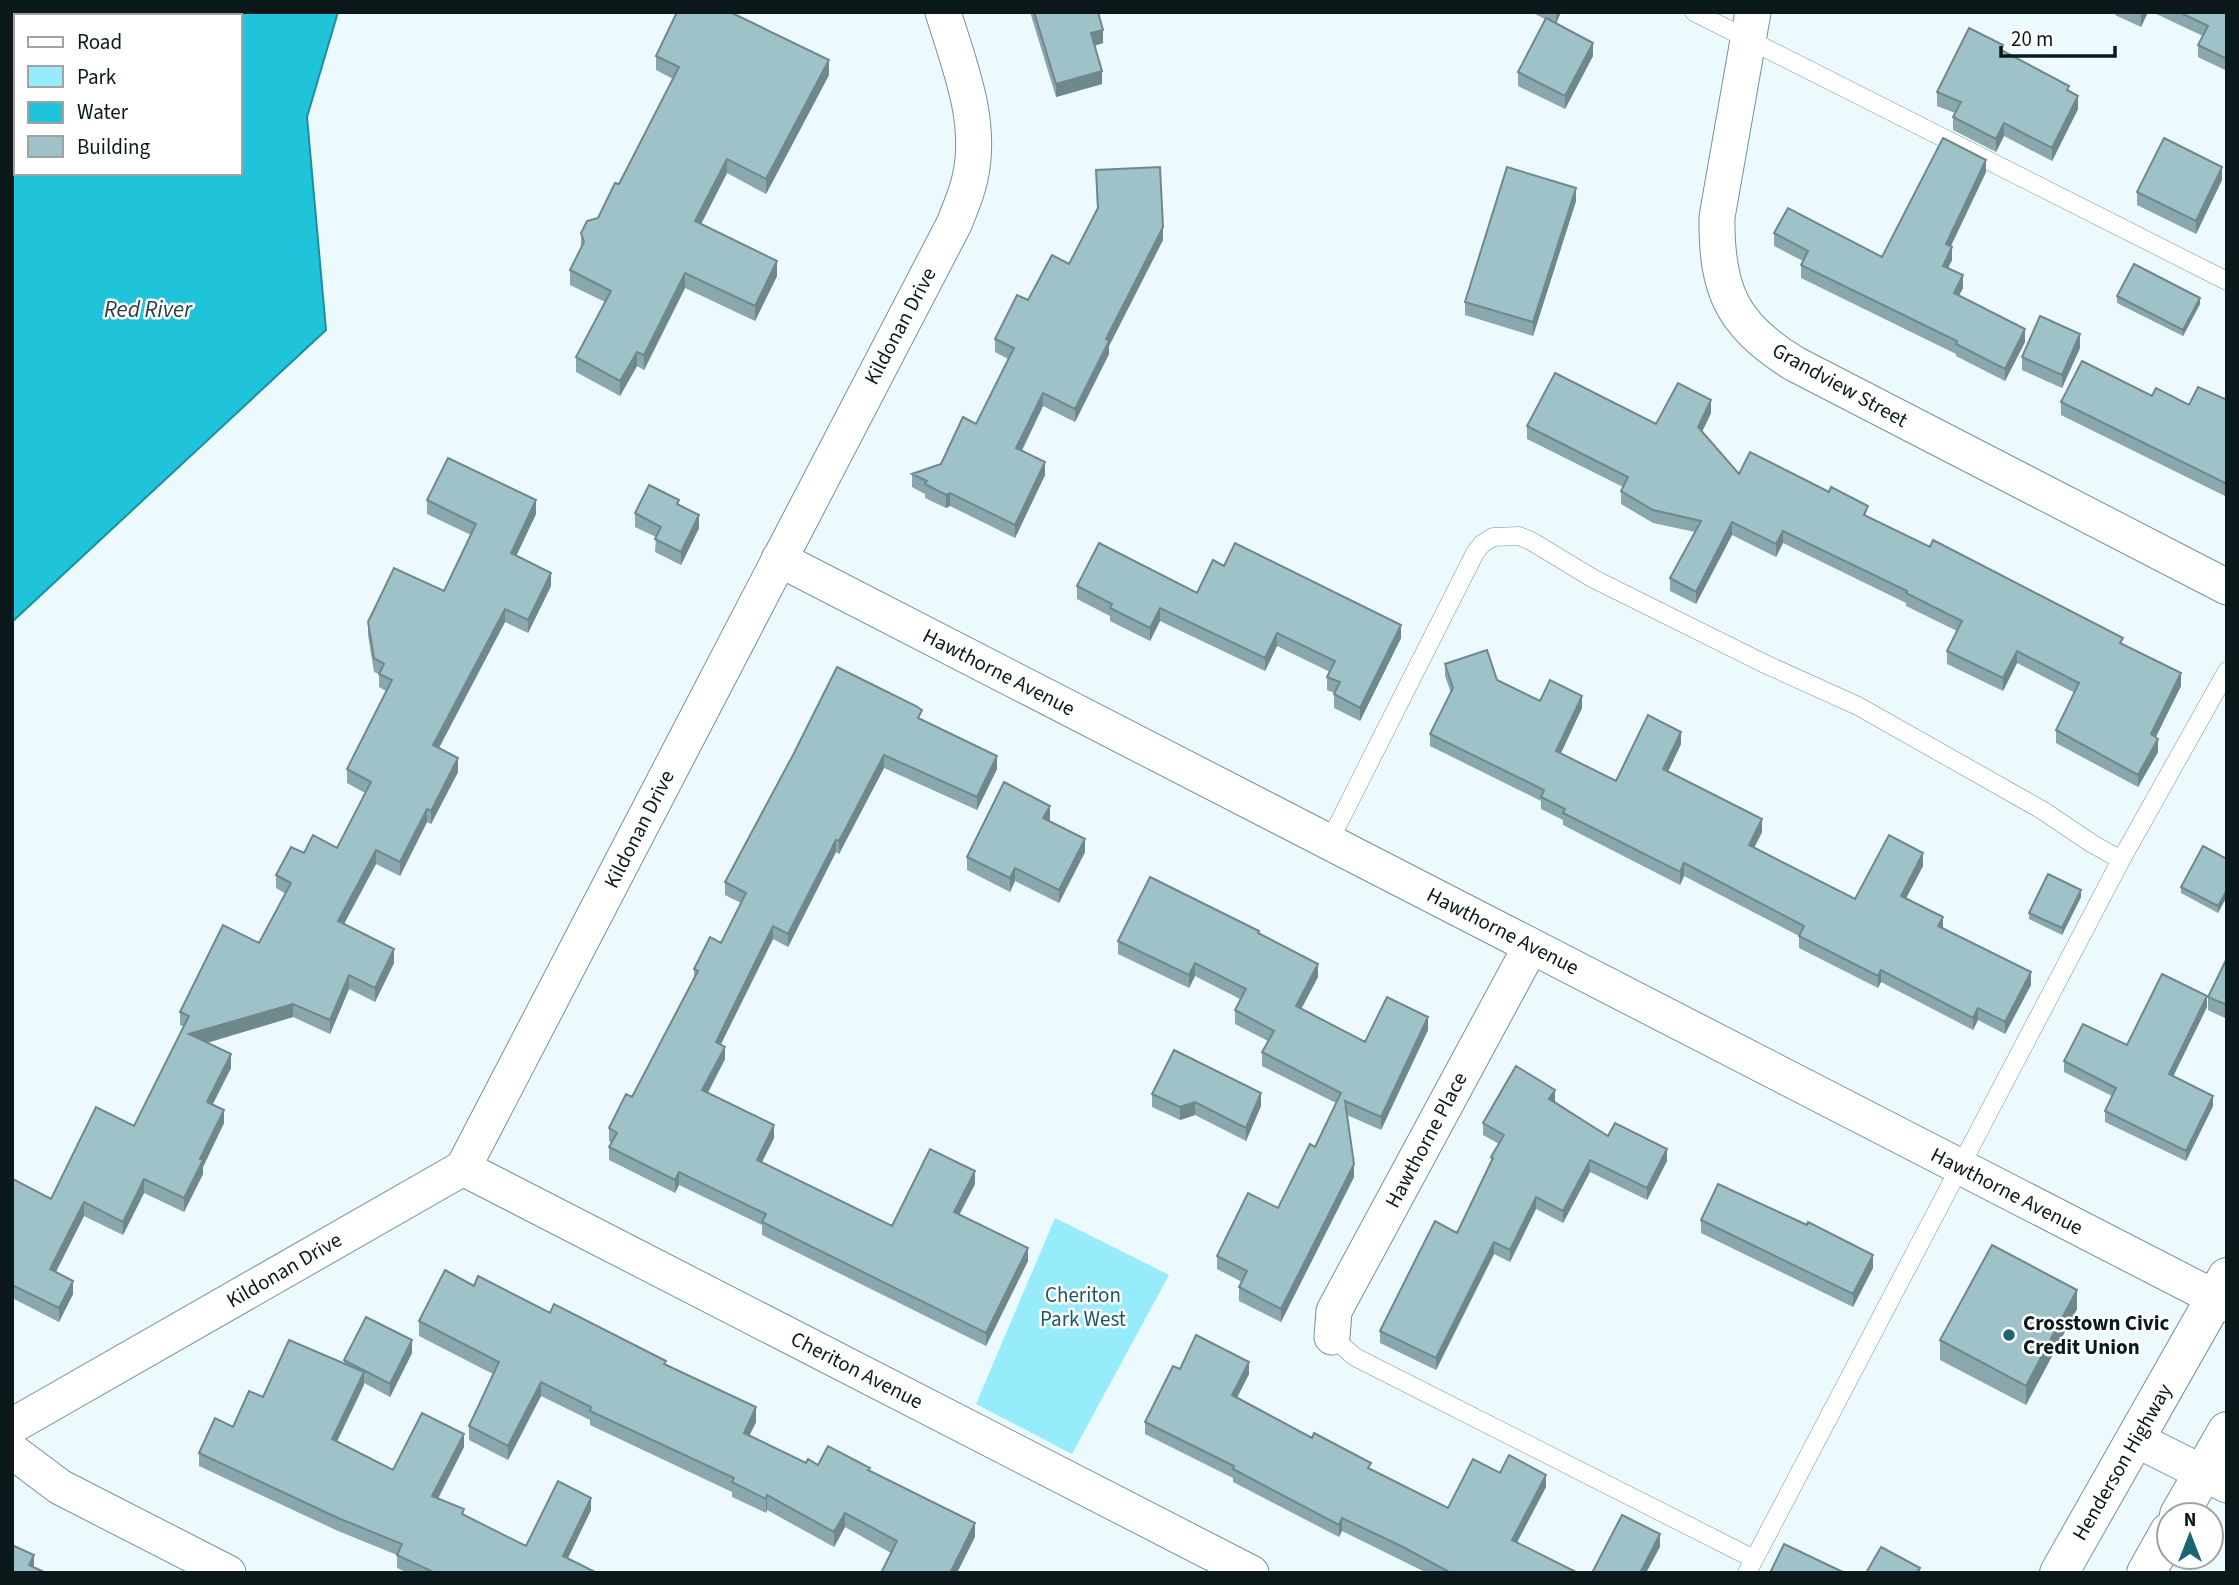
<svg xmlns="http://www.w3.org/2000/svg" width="2239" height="1585" viewBox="0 0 2239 1585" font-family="'Source Sans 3',sans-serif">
	<rect width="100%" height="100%" fill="#ecfafd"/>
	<path fill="#97ecfb" d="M1055 1218 1169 1275 1072 1454 976 1404Z"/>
	<path fill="#1fc3da" stroke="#1990a1" stroke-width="2" fill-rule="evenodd" d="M12 12H338L307 117 326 330 12 622ZM16 16H240V173H16Z"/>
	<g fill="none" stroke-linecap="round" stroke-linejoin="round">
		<g stroke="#73949a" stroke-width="19">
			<path id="service" d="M1694 12 2227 281
				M1329 842 1475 553 1482 544 1493 537 1519 536 1531 541 1594 579 1763 663 1858 706 2042 810 2091 843 2121 860
				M1332 1337 1355 1357 1754 1559
				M1747 1573 2121 860 2227 671"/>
		</g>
		<g stroke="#73949a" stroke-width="37">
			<path id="minor" d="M1753 12 1717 217C1716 290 1732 326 1795 364L2227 587
				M779 559 2227 1304
				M463 1168 1251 1573
				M1332 1337 1334 1311 1531 946
				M12 1426 463 1168 954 224C960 209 967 193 970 178 983 121 959 65 943 12
				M2135 1439 2227 1485
				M12 1451 60 1487 228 1573"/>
		</g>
		<g stroke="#73949a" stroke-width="40">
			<path id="secondary" d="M2179 1515 2227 1431
				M2059 1573 2227 1277
				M2146 1573 2169 1532"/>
		</g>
		<use href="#service" stroke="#fff" stroke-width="18"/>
		<use href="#minor" stroke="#fff" stroke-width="35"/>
		<use href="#secondary" stroke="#fff" stroke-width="38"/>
	</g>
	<path fill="#89a7ac" d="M1030 12H1098L1103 43 1095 45 1102 84 1056 97Z
		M1531 12H1561L1556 24 1593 56 1565 109 1518 86V72L1545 19Z
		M2115 12H2148L2141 27 2115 15Z
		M2152 12H2227V71L2198 57V45L2203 36Z
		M2003 51 2069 91 2078 109 2052 161 2004 136 1996 152 1953 130V117L1955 113 1937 106V92Z
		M656 56 829 75 766 194 727 173 701 224 777 276 755 321 685 288 644 370 637 366 620 396 576 372V357L605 302 570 285V270L581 248V233L598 218 619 184 673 79 656 70Z
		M1096 170 1163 240 1109 346V354L1075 422 1043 406 1022 451 1045 475 1015 538 950 506 946 508 925 498V494L912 487V474L941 464 976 424 1008 359 995 352V339L1028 300 1069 264 1097 209Z
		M1986 172 1951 246 1952 260 1948 268 1963 288 1959 295 2025 342 2005 381 1956 356V354L1801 278V265L1803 261 1774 246V233L1882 257Z
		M2222 180 2196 234 2137 205V192Z
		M1576 201 1533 336 1465 315V302Z
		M2117 296 2200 304 2183 336 2117 303Z
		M2080 348 2062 388 2022 370V357Z
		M2152 396 2189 405 2227 400V497L2061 415V402Z
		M1711 413 1702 432 1739 474 1868 517 2123 644 2181 686 2155 737 2158 752 2138 787 2056 743V730L2075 693 2017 663 2003 691 1947 664V651L1957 631 1906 606V603L1783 543 1776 557 1732 535 1696 604 1670 591V578L1695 532 1653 523 1621 504V491L1623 487 1527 439V426L1656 424Z
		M427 500 536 514 516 556 551 586 528 633 505 622 439 748 458 772 431 824 427 822 400 876 376 864 344 924 394 963 375 1002 349 989 330 1034 293 1017 207 1043 231 1068 213 1104 224 1123 203 1167V1174L184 1212 144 1193 123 1235 84 1216 56 1272 73 1294 59 1322 12 1298V1181L51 1199 134 1126 184 1027 180 1025V1012L259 943 286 894 276 888V875L304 853 337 848 365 793 347 783V769L386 691 379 687V674L374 672 368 635V622L444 591 471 535 427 514Z
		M679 505 699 528 681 565 655 552 656 537 635 527V513Z
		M1224 566 1401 638 1360 721 1334 708V693L1327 690V677L1330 672 1277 646 1265 671 1160 621 1150 641 1110 621V616L1077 599V586L1197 593Z
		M1445 664 1497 680 1540 701 1582 708 1560 753 1616 781 1681 744 1668 772 1762 832 1754 848 1855 899 1923 866 1906 898 1943 928 2031 985 2005 1034 1978 1020 1973 1030 1881 982 1878 988 1799 948V936L1684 876 1680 885 1563 825V820L1541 809V801L1430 746V734L1451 693 1445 676Z
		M922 719 997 769 977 810 884 768 839 854 836 852 788 947 773 939 721 1044 725 1059 708 1093 774 1138 762 1162 892 1226 975 1184 959 1215 1028 1261 986 1346 762 1235V1225L679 1185 675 1193 609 1160V1147L612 1143 609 1141V1128L632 1097 694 980V969L721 943 741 903 725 895V882Z
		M1050 819 1049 821 1085 852 1059 903 1015 881 1010 892 967 870V857Z
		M2227 859V896L2218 913 2181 893V887Z
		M2081 897 2062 935 2029 919V913Z
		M1259 933 1318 977 1301 1009 1365 1042 1428 1030 1381 1130 1347 1115 1354 1177 1281 1322 1239 1301V1287L1242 1282 1217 1269V1256L1278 1208 1315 1147 1336 1103 1262 1066V1052L1268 1041 1235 1024V1010L1240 999 1195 976 1189 988 1118 954V941Z
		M2227 958V1019L2208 1010V997Z
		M2207 1007 2173 1076 2213 1106 2186 1161 2105 1122V1111L2112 1096 2064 1072V1061L2127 1045Z
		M1152 1094 1261 1106 1246 1141 1195 1115 1180 1120 1152 1107Z
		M1555 1101 1608 1136 1667 1161 1647 1200 1590 1172 1563 1223 1536 1209 1510 1262 1494 1254 1436 1370 1380 1343V1331L1457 1233 1491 1162V1157L1499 1144 1483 1135V1123Z
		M1701 1220 1873 1268 1853 1307 1701 1233Z
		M474 1286 550 1313 666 1364 756 1422 749 1435 806 1463 870 1471 975 1537 891 1553 845 1527 834 1547 767 1510 766 1513 732 1497V1492L590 1425V1420L541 1396 508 1460 469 1440V1426L493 1374 419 1336V1321Z
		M2077 1309 2026 1405 1940 1360V1340Z
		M412 1353 390 1397 364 1383 337 1441 393 1470 464 1447 438 1499 464 1515 526 1546 591 1510 568 1558 597 1573H408L397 1568V1555L338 1531 199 1466V1453L233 1427 263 1397 344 1363V1360Z
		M1180 1369 1249 1374 1237 1398 1371 1469 1448 1508 1500 1473 1546 1487 1517 1542 1578 1573H1427L1342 1531 1339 1537 1233 1482V1478L1145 1434V1422Z"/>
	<path fill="#6f888c" d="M1556 12H1561L1556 24Z
		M2142 12H2148L2141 27V15Z
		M1103 30V43L1091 47V33Z
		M1593 43V56L1565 109V96Z
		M829 60V75L766 194V179Z
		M1102 71V84L1056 97V84Z
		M2078 96V109L2052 161V148Z
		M2004 123V136L1996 152V139Z
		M727 159V173L695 236V221Z
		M1986 160V172L1946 256V244Z
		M2222 167V180L2196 234V221Z
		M1576 188V201L1533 336V322Z
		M1163 227V240L1109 346V354L1075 422V409L1106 339Z
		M1952 247V260L1943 278V266Z
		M777 261V276L755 321V306Z
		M685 273V288L644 370V355Z
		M1963 275V288L1954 305V293Z
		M2200 298V304L2183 336V330Z
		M2025 329V342L2005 381V369Z
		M2080 334V348L2062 388V375Z
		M637 352V366L620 396V381Z
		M1043 393V406L1016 461V448Z
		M1711 400V413L1698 440V427Z
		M1045 462V475L1015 538V525Z
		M950 493V506L946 508V495Z
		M536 500V514L511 567V553Z
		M699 515V528L681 565V552Z
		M1732 522V535L1696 604V592Z
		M1783 531V543L1776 557V544Z
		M551 573V586L528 633V620Z
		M1160 608V621L1150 641V628Z
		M505 609V622L433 759V745Z
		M1401 625V638L1360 721V708Z
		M1277 633V646L1265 671V658Z
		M2017 651V663L2003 691V678Z
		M2181 673V686L2151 747V734Z
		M1582 696V708L1556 764V751Z
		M1681 732V744L1663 782V769Z
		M2158 739V752L2138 787V775Z
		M884 755V768L839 854V841Z
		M997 756V769L977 810V797Z
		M458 758V772L431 824V811Z
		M1050 806V819L1043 831V818Z
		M427 809V822L400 876V862Z
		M1762 819V832L1749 858V845Z
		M1085 839V852L1059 903V890Z
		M836 840V852L788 947V934Z
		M376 850V864L338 935V921Z
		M1923 853V866L1901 908V896Z
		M1684 863V876L1680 885V872Z
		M1015 868V881L1010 892V878Z
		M2081 890V897L2062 935V928Z
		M2227 890V896L2218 913V906Z
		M1943 917V929L1938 926Z
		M773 926V939L716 1054V1042Z
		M394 949V963L375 1002V988Z
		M1195 963V976L1189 988V975Z
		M1318 964V977L1296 1019V1006Z
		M1881 970V982L1878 988V976Z
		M2031 972V985L2005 1034V1022Z
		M349 975V989L330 1034V1020Z
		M2207 996V1007L2169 1085V1074Z
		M293 1004V1017L189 1048V1034Z
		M1978 1008V1020L1973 1030V1018Z
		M1428 1017V1030L1381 1130V1117Z
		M725 1047V1059L702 1103V1090Z
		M231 1054V1068L207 1115V1102Z
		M1555 1090V1101L1549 1111V1099Z
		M1261 1093V1106L1246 1141V1128Z
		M2213 1096V1106L2186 1161V1151Z
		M1195 1102V1115L1180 1120V1107Z
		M224 1110V1123L203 1167V1174L184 1212V1198L200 1159Z
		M774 1125V1138L757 1172V1160Z
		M1667 1149V1161L1647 1200V1188Z
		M1590 1160V1172L1563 1223V1211Z
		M1354 1164V1177L1281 1322V1309Z
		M975 1171V1184L954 1225V1212Z
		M679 1172V1185L675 1193V1180Z
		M144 1179V1193L123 1235V1222Z
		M1536 1197V1209L1510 1262V1250Z
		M84 1202V1216L50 1283V1269Z
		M1494 1242V1254L1436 1370V1358Z
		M1028 1248V1261L986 1346V1333Z
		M1873 1255V1268L1853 1307V1294Z
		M73 1281V1294L59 1322V1308Z
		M2077 1290V1309L2026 1405V1386Z
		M412 1340V1353L390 1397V1384Z
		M1249 1362V1374L1232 1407V1395Z
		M364 1372V1385L332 1452V1439Z
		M541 1382V1396L508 1460V1446Z
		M756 1407V1422L744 1447V1433Z
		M464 1434V1447L432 1509V1496Z
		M1546 1475V1487L1512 1552V1540Z
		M767 1495V1510L766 1513V1499Z
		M591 1498V1510L563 1568V1556Z
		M845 1513V1527L834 1547V1532Z
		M1342 1518V1531L1339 1537V1525Z
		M975 1523V1537L957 1573H950Z
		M1660 1534V1547L1646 1573H1640Z
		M34 1555V1572L29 1565Z"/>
	<path fill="#9fc2c8" stroke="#6f888c" stroke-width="2" d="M677 12H730L829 60 766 179 727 159 695 221 777 261 755 306 685 273 644 355 637 352 620 381 576 357 611 291 570 270 584 242 581 233 587 221 598 218 615 183 619 184 679 67 656 56Z
		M1034 12H1098L1103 30 1091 33 1102 71 1056 84Z
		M2179 12H2227V59L2198 45 2208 26Z
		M1546 18 1593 43 1565 96 1518 72Z
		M1969 28 2003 45 2001 50 2069 86 2067 90 2078 96 2052 148 2004 123 1996 139 1953 117 1961 102 1937 92Z
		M1943 138 1986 160 1946 244 1952 247 1943 266 1963 275 1954 293 2025 329 2005 369 1956 344 1957 341 1801 265 1808 251 1774 233 1788 208 1882 257Z
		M2164 138 2222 167 2196 221 2137 192Z
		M1160 167 1163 227 1106 339 1109 341 1075 409 1043 393 1016 448 1045 462 1015 525 950 493 946 495 925 484 927 481 912 474 941 464 963 417 976 424 1014 348 995 339 1017 295 1028 300 1052 255 1069 264 1098 208 1096 170Z
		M1507 167 1576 188 1533 322 1465 302Z
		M2134 264 2200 298 2183 330 2117 296Z
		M2040 316 2080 334 2062 375 2022 357Z
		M2082 361 2152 396 2156 388 2189 405 2198 387 2227 400V434L2226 436 2227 437V484L2061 402Z
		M1555 373 1656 424 1678 383 1711 400 1698 427 1739 474 1750 452 1829 492 1831 487 1868 506 1864 515 1930 547 1933 540 2123 638 2120 643 2181 673 2151 734 2158 739 2138 775 2056 730 2079 683 2017 651 2003 678 1947 651 1962 621 1906 593 1907 591 1783 531 1776 544 1732 522 1696 592 1670 578 1701 521 1653 510 1621 491 1628 477 1527 426Z
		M448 458 536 500 511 553 551 573 528 620 505 609 433 745 458 758 431 811 427 809 400 862 376 850 338 921 394 949 375 988 349 975 330 1020 293 1004 189 1034 231 1054 207 1102 224 1110 200 1159 203 1160 184 1198 144 1179 123 1222 84 1202 50 1269 73 1281 59 1308 12 1285V1181L13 1179 51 1199 96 1107 134 1126 189 1016 180 1012 223 925 259 943 291 883 276 875 291 847 304 853 313 835 337 848 371 782 347 769 392 680 379 674 384 664 374 658 368 622 394 568 444 591 476 524 427 500Z
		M649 485 679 500 677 504 699 515 681 552 655 539 661 527 635 513Z
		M1099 543 1197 593 1213 560 1224 566 1235 543 1401 625 1360 708 1334 694 1340 682 1327 677 1335 661 1277 633 1265 658 1160 608 1150 628 1110 608 1112 604 1077 586Z
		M1487 650 1497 680 1540 701 1550 680 1582 696 1556 751 1616 781 1648 715 1681 732 1663 769 1762 819 1749 845 1855 899 1889 835 1923 853 1901 896 1943 917 1938 926 2031 972 2005 1022 1978 1008 1973 1018 1881 970 1878 976 1799 936 1804 926 1684 863 1680 872 1563 813 1565 809 1541 797 1544 790 1430 734 1453 688 1445 664Z
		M837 667 916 706 922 710 918 718 997 756 977 797 884 755 839 841 836 840 788 934 773 926 716 1042 725 1047 702 1090 774 1125 757 1160 892 1226 930 1149 975 1171 954 1212 1028 1248 986 1333 762 1222 766 1214 679 1172 675 1180 609 1147 617 1133 609 1128 626 1094 632 1097 698 971 694 969 710 937 721 943 746 893 725 882 793 755Z
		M1004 782 1050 806 1043 818 1085 839 1059 890 1015 868 1010 878 967 857Z
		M2203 846 2227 859V890L2218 906 2181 887Z
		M2048 874 2081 890 2062 928 2029 913Z
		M1150 877 1259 931 1258 933 1318 964 1296 1006 1365 1042 1387 997 1428 1017 1381 1117 1345 1101 1354 1164 1281 1309 1239 1287 1247 1271 1217 1256 1248 1193 1278 1208 1310 1144 1315 1147 1341 1093 1262 1052 1274 1031 1235 1010 1246 989 1195 963 1189 975 1118 941Z
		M2227 958V1005L2208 997Z
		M2162 974 2207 996 2169 1074 2213 1096 2186 1151 2105 1111 2116 1088 2064 1061 2083 1024 2127 1045Z
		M1174 1050 1261 1093 1246 1128 1195 1102 1180 1107 1152 1094Z
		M1516 1066 1555 1090 1549 1099 1608 1136 1615 1123 1667 1149 1647 1188 1590 1160 1563 1211 1536 1197 1510 1250 1494 1242 1436 1358 1380 1331 1435 1221 1457 1233 1493 1158 1491 1157 1504 1135 1483 1123Z
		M1718 1184 1807 1225 1808 1222 1873 1255 1853 1294 1701 1220Z
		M1992 1245 2077 1290 2026 1386 1940 1340Z
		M445 1270 474 1286 478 1276 550 1313 554 1304 666 1361 664 1364 756 1407 744 1433 806 1463 808 1459 818 1465 828 1446 870 1468 868 1470 975 1523 950 1573H881L897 1541 845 1513 834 1532 767 1495 766 1499 732 1482 734 1478 590 1411 591 1407 541 1382 508 1446 469 1426 499 1362 419 1321Z
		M366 1317 412 1340 390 1384 344 1360Z
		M1196 1335 1249 1362 1232 1395 1312 1438 1314 1433 1371 1463 1368 1468 1448 1508 1473 1459 1500 1473 1509 1455 1546 1475 1512 1540 1578 1573H1451L1401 1546 1342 1518 1339 1525 1233 1469 1234 1466 1145 1422 1173 1366 1180 1369Z
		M289 1340 364 1372 332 1439 393 1470 422 1413 464 1434 432 1496 464 1509 462 1514 526 1546 558 1481 591 1498 563 1556 597 1573H435L397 1555 402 1544 338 1518 199 1453 215 1418 233 1427 249 1391 263 1397Z
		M1622 1515 1660 1534 1640 1573H1592Z
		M1784 1544 1845 1573H1770Z
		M12 1545 34 1555 29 1565 46 1573H12Z
		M1881 1547 1920 1568 1917 1573H1866Z"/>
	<circle fill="#1a6570" stroke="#fff" stroke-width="2.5" cx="2009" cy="1335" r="7"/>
	<g text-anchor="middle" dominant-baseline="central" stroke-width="5" stroke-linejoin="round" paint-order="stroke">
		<g font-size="21" fill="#0c191b" stroke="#fff">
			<text transform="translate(900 326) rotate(-62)">Kildonan Drive</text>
			<text transform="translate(1840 385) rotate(29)">Grandview Street</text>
			<text transform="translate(999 672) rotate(27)">Hawthorne Avenue</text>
			<text transform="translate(639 829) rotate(-63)">Kildonan Drive</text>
			<text transform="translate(1503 931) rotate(27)">Hawthorne Avenue</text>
			<text transform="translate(1426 1140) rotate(-62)">Hawthorne Place</text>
			<text transform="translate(2007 1191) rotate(27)">Hawthorne Avenue</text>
			<text transform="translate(284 1270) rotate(-30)">Kildonan Drive</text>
			<text transform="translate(857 1370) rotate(27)">Cheriton Avenue</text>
			<text transform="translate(2122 1462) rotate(-60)">Henderson Highway</text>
		</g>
		<g font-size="21" fill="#1d5962" stroke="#fff">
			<text x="1083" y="1295">Cheriton<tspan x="1083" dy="24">Park West</tspan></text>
		</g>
		<g font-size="21" font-weight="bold" fill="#0c191b" stroke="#fff" text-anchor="start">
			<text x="2023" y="1323">Crosstown Civic<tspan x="2023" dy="24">Credit Union</tspan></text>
		</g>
		<g font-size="23" font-style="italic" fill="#263e42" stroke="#fff">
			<text x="148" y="309">Red River</text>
		</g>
	</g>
	<rect width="2239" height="1585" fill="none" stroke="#0c191b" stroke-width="28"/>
	<rect x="14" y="14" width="228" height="161" fill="#ffffff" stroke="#9ea3a4" stroke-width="2"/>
	<rect x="28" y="37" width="35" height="10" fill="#ffffff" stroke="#9ea3a4" stroke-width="2"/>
	<text x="77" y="49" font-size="21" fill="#0c191b">Road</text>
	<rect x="28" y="66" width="35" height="21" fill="#97ecfb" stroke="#9ea3a4" stroke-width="2"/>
	<text x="77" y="84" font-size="21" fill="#0c191b">Park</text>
	<rect x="28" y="102" width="35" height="21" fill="#1fc3da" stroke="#9ea3a4" stroke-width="2"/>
	<text x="77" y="119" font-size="21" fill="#0c191b">Water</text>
	<rect x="28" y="136" width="35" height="21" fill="#9fc2c8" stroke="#9ea3a4" stroke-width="2"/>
	<text x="77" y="154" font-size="21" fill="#0c191b">Building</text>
	<g transform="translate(2190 1536)"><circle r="33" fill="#ffffff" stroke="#9ea3a4" stroke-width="2"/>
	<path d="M0-5L12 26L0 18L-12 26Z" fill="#1a6570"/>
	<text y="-10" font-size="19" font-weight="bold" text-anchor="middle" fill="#0c191b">N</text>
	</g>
	<path d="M2001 46v10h114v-10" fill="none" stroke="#0c191b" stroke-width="3.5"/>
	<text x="2011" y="46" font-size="21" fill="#0c191b" stroke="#ffffff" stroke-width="5" paint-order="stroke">20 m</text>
</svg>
